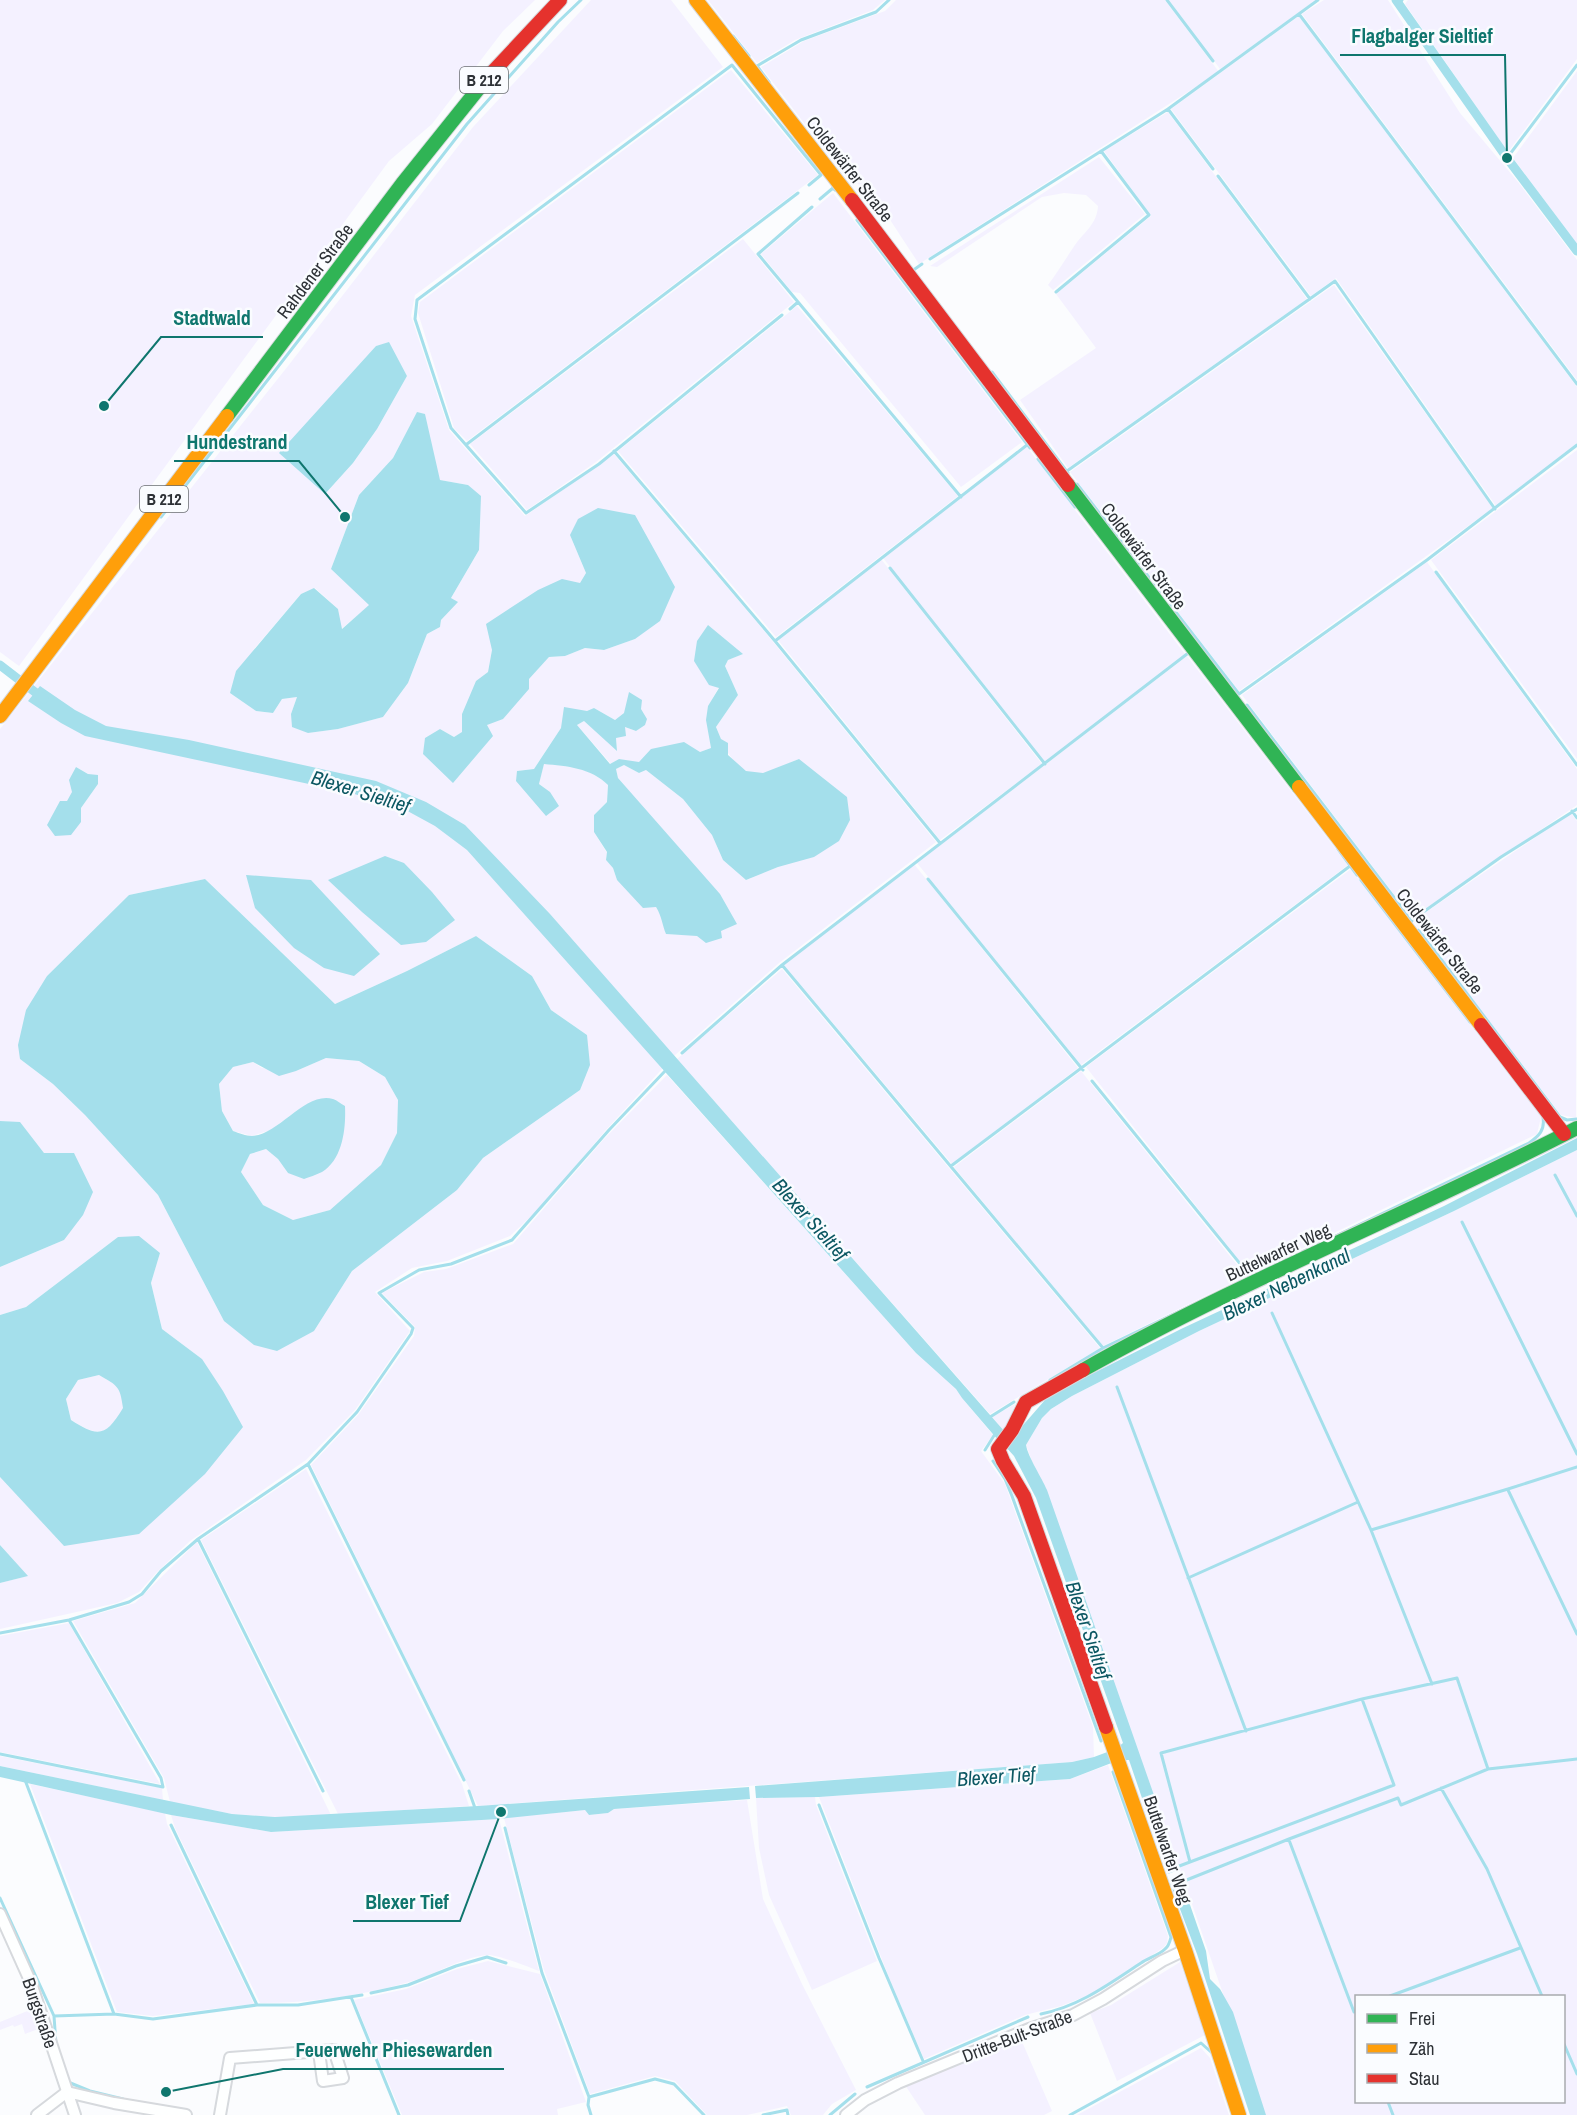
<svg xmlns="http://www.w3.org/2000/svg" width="1577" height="2115" viewBox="0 0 1577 2115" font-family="'Archivo Narrow',sans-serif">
	<rect width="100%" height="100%" fill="#fbfcfe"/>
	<path fill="#f4f1ff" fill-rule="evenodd" d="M0 0H535L503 31 432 124 389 161 19 666 0 652Z
		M591 0H671L723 67 415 295 411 316 449 430 525 516 614 454 761 627 936 842 779 963 674 1056 605 1131 542 1206 510 1236 447 1261 412 1268 375 1292 410 1331 355 1410 306 1460 190 1541 157 1572 139 1592 117 1603 0 1629V1583L27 1576 0 1545V1477L64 1546 202 1359 162 1329 151 1283 160 1253 118 1237 26 1307 0 1315V1267L64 1240 44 1153 20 1123 0 1121V729L288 366 473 127ZM388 343 407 376 377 429 353 463 326 493 280 453 376 346ZM417 413 440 480 468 485 479 550 451 598 457 602 441 620 440 627 427 634 408 683 383 717 338 729 308 733 291 714 297 697 282 699 273 713 256 711 230 693 254 649 301 594 315 588 338 609 341 629 370 605 331 569 359 495 393 458ZM570 535 635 639 604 650 585 648 565 656 549 657 487 725 423 753 440 729 454 737 463 732 462 714 476 682 488 672 492 650 580 583 586 573ZM708 626 742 654 728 660 725 666 738 695 716 727C724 747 736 777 763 773 775 771 788 763 799 759L778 867 746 880 723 860 712 835 683 799 646 770 639 773 624 765 616 769 618 778 736 923C714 937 691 935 666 934L663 919 656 907 617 880 613 868 606 860 607 853 594 832V815L607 802 608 785C590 767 568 767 544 763L539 784 550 792 517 771 534 769 561 728 594 708 615 720 624 713 640 727 636 731 625 727 616 738 617 750 584 721 577 725 611 764 619 759 639 763 700 752 711 748C708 716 701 717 719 687ZM76 767 88 774 98 784 81 808 60 801H67L73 792ZM205 879 335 1004 407 971 476 936 532 976 551 1010 587 1035 580 1090 483 1158 457 1190 352 1271 314 1331 224 1321 158 1195 85 1115 53 1084 20 1059 47 976 129 895Z
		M708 0H885L873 10 795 40 757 63Z
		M896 0H1165L1219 72 919 264 879 203 834 162 761 67 804 41 885 11Z
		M1169 0H1316L1220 69Z
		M1324 0H1388L1460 113 1518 182 1577 260V380L1302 14Z
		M1408 0H1577V59L1508 152 1405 4Z
		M1299 16 1577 387V443L1496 506 1336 278 1311 296 1171 109Z
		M731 70 818 175 467 441 454 428 418 313 420 302Z
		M1577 71V244L1513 158Z
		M1168 112 1307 299 1068 468 1020 400 1096 348 1056 294 1151 216 1104 151Z
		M1099 157 1145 214 1053 290 1048 285C1058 272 1066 258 1075 245 1085 231 1097 224 1098 206L1086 195 1064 193 1042 197 937 267 930 266Z
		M833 193 1022 442 961 487 800 293 792 292 761 254Z
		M743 239 794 302 596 462 527 510 470 444Z
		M1334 285 1493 508 1239 691 1070 472Z
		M797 306 958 496 776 637 618 451Z
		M1027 447 1185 654 1045 762 883 558Z
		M1577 450V759L1431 560Z
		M881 559 1042 764 940 840 778 640Z
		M1427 562 1577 769V805L1412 918 1242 695Z
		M1187 656 1348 865 1081 1065 917 863Z
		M1571 813 1577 821 1576 1118 1561 1115 1413 921Z
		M914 864 1078 1068 952 1164 784 965Z
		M1351 869 1541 1117 1537 1134 1250 1274 1086 1067Z
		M782 969 1100 1348 990 1414 677 1059Z
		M326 1058 359 1061 385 1077 398 1100 397 1133 381 1165 330 1210 293 1220 263 1205 241 1172 250 1154 266 1149 278 1159 288 1173 299 1109 271 1130 252 1136 233 1131 222 1111 219 1084 233 1067 253 1062 262 1068 296 1071Z
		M1081 1071 1246 1276 1103 1346 954 1167Z
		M667 1075 916 1353 956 1389 962 1398 993 1435 981 1451 1005 1484 1093 1727 1094 1757 1072 1762 978 1769 478 1806 311 1465 358 1415 414 1336 415 1327 382 1293 424 1272 446 1269 513 1244 604 1139Z
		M1577 1150V2115H1265L1185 1884 1026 1445 1042 1418 1051 1409 1072 1396 1199 1331 1454 1211ZM1356 1996H1564V2102H1356Z
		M99 1375C119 1387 120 1384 124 1408 106 1436 100 1438 71 1420L66 1399 78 1380Z
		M1015 1404 1005 1432 992 1417Z
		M306 1469 462 1784 469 1806 338 1814 201 1540Z
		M197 1542 331 1815 275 1817 232 1814 170 1802 164 1778 73 1621 135 1603Z
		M69 1623 160 1784 0 1752V1636Z
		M0 1756 162 1788 163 1800 0 1766Z
		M1108 1765 1168 1936 1167 1943 1163 1948 1096 1992 1061 2006 1025 2015 924 2059 890 1980 819 1797 1070 1779Z
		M30 1784 165 1813 167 1824 254 2004 153 2016 117 2012Z
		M815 1797 816 1805 877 1961 812 1990 769 1895 759 1848 756 1798Z
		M747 1800 763 1899 802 1984 856 2090 832 2104 823 2115H791L787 2106 747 2115H707L675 2081 655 2076 590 2094 544 1970 504 1818 585 1810 589 1815 608 1813 614 1809Z
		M171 1815 271 1832 499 1819 539 1971C528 1967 497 1954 487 1955 459 1958 435 1975 409 1982 361 1996 310 2003 260 2003L175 1828Z
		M488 1961 540 1974 586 2102 557 2109 558 2115H402L354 2000 406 1989 457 1969Z
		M1180 1962 1205 2035 1117 2081 1090 2013 1111 2005Z
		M30 2010 38 2029 25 2034 22 2024 14 2027 13 2025 0 2030V2034V2022Z
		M1020 2037 1052 2111 1044 2115H925L905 2085Z
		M1201 2048 1210 2058 1229 2115H1077Z"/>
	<path fill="#a4dfeb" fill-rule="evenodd" d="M389 342 407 376 377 429 353 463 325 494 279 453 376 346Z
		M417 412 425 414 440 480 468 485 481 496 479 550 451 598 458 602 441 620 440 627 427 634 408 683 383 717 338 729 308 733 292 727 291 714 297 697 282 699 273 713 256 711 230 693 236 671 301 594 314 588 338 609 342 629 369 605 331 569 359 495 393 458Z
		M598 508 635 515 675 587 660 621 635 639 604 650 585 648 565 656 549 657 529 679V689L503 719 487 725 493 736 453 783 423 754 425 738 440 729 454 737 462 732V714L476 681 488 672 492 650 486 624 538 590 562 579 580 583 586 573 570 535 578 519Z
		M708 625 743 654 728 660 725 666 738 695 716 727 721 739 728 743V755L746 771 763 773 799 759 847 797 850 820 839 841 814 857 778 867 746 880 723 860 712 835 683 799 646 770 639 773 624 765 616 769 618 778 720 894 737 924 721 931 722 938 706 943 697 936 666 934C662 924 662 917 656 907L643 908 617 880 613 868 606 860 607 852 594 832V815L607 802 608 785C591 768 567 766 544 764L539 784 550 792 559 806 546 816 516 781 517 771 534 769 561 728 564 707 587 711 594 708 615 720 624 713 629 692 642 700 641 709 647 719 645 725 636 731 625 727 626 736 616 738 617 751 584 721 577 725 610 764 619 759 639 762 651 749 684 742 700 752 711 748 706 720 708 706 719 688 709 685 694 661 697 641Z
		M40 686 75 710 106 726 189 740 376 781 426 802 465 825 550 914 1005 1432 998 1440 962 1398 956 1389 916 1353 467 850 435 826 402 808 351 793 85 736 61 723 28 701Z
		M76 767 88 774 98 775V784L81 808V822L71 835 55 836 47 825 60 801H67L72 792 69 780Z
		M385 856 404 863 432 892 455 920 426 942 401 945 362 912 328 880Z
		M246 875 311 880 380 954 354 976 324 968 294 948 255 908Z
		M205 879 335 1004 407 971 476 936 532 976 551 1010 587 1035 590 1065 580 1090 483 1158 457 1190 352 1271 314 1331 277 1351 254 1345 224 1321 158 1195 85 1115 53 1084 20 1059 18 1045 26 1010 47 976 129 895ZM326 1058 359 1061 385 1077 398 1100 397 1133 381 1165 330 1210 293 1220 263 1205 241 1172 250 1154 266 1149 278 1159 288 1173 304 1179C309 1177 316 1175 322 1172 343 1159 346 1128 345 1106 341 1104 337 1100 333 1099 305 1091 279 1135 252 1136 246 1136 239 1133 233 1131L222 1111 219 1084 233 1067 253 1062 279 1076 296 1071Z
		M0 1121 20 1122 44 1153H74L93 1192 83 1215 64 1240 0 1267Z
		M1577 1138V1150L1454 1211 1199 1331 1072 1396 1051 1409 1042 1418 1026 1445C1028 1457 1042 1478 1047 1490L1162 1818 1178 1870 1168 1874 1129 1760H1122L1117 1748 1123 1743 1036 1498 1014 1456 1005 1446 1045 1400 1064 1388 1181 1329 1444 1206Z
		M139 1236 160 1253 151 1283 162 1329 202 1359 223 1391 243 1427 205 1474 139 1534 64 1546 0 1477V1315L26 1307 118 1237ZM99 1375C118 1386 120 1386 123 1408 106 1436 99 1438 71 1420L66 1399 78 1380Z
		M0 1545 28 1576 0 1583Z
		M1110 1751 1114 1762 1070 1779 819 1797 756 1798 755 1786 1072 1762 1094 1757Z
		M0 1766 232 1814 275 1817 478 1806 749 1787 750 1799 614 1809 608 1813 589 1815 585 1810 499 1819 271 1832 171 1815 0 1777Z
		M1180 1876 1206 1951 1210 1979 1220 1989 1233 2012 1266 2115H1250L1197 1954 1169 1880Z"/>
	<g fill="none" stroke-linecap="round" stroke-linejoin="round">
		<path stroke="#a4dfeb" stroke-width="3" d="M1167 0 1213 61
			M1399 4 1402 0
			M1299 14 1577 384
			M733 36 749 56
			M769 82 757 66 801 40 876 12 889 0
			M1168 109 1213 169
			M1507 158 1577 65
			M1218 176 1310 299
			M820 199 833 188 835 190
			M812 207 758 254 961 497
			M857 220 1030 448
			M930 259 1168 109 1318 0
			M912 271 922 264
			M1056 292 1149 215 1101 151
			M790 309 798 302
			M782 315 599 464 526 513 451 428 415 319 417 300 732 65 821 175 809 185
			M992 372 1068 473
			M467 444 798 193
			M614 451 775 641 940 843
			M1038 459 1075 507
			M1067 471 1335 281 1495 509
			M1077 484 1239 694
			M161 517 467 124 558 22 581 0
			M890 568 1045 764
			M1436 572 1577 765
			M775 641 1027 445
			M1239 694 1427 560 1577 445
			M1247 705 1412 921
			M1572 811 1577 818
			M1338 849 1357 875
			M928 879 1083 1070
			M1361 880 1470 1022
			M1412 920 1501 857 1577 809
			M1419 930 1560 1117 1567 1120 1577 1119
			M782 965 1103 1348
			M682 1053 782 965 1187 654
			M1092 1081 1250 1276
			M951 1166 1350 866
			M1555 1175 1577 1216
			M1462 1222 1577 1454
			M1272 1313 1371 1530 1432 1684
			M1050 1380 1103 1348 1529 1143C1539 1136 1545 1130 1543 1118
			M1117 1387 1246 1731
			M990 1417 1014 1402
			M985 1450 995 1434
			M993 1461 1005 1479 1012 1496 1101 1741
			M308 1464 464 1780
			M1508 1490 1577 1634
			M1371 1530 1508 1489 1577 1467
			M198 1539 323 1791
			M1188 1578 1358 1502
			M0 1633 69 1620 129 1602 142 1594 161 1571 198 1539 308 1464 357 1412 411 1334 413 1328 379 1293 419 1270 451 1264 512 1240 609 1130 666 1070
			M0 1754 163 1787 161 1778 69 1620
			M25 1780 114 2014
			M1441 1788 1487 1869 1542 1996
			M469 1791 475 1808
			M819 1805 879 1958 923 2061
			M171 1825 257 2005
			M505 1828 542 1973 589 2097 655 2079 674 2084 704 2115
			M1289 1840 1354 2012
			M1190 1862 1161 1753 1362 1699 1457 1678 1488 1769
			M1174 1868 1394 1785 1362 1699
			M1179 1883 1289 1839 1398 1798 1401 1805 1488 1769 1577 1759
			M0 1898 54 2016 56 2044
			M371 1993 408 1985 456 1966 487 1957 506 1963
			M1390 1996 1520 1948
			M351 1997 399 2115
			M1041 2014C1080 2006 1109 1984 1141 1963 1148 1958 1159 1955 1165 1949 1169 1946 1170 1941 1171 1937L1113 1772
			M54 2016 114 2014 153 2019 257 2005H298L362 1995
			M1564 2044 1577 2074
			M68 2082 90 2091 123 2099
			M867 2087 1028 2017
			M589 2097 588 2105 591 2115
			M1388 2102 1393 2115
			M763 2115 787 2110 788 2115
			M830 2115 855 2094
			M1070 2115 1201 2043 1211 2052"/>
		<path stroke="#a4dfeb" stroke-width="9" d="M1396 0 1507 158 1577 251
			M0 665 44 699"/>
		<g stroke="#d6d9dd" stroke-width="14">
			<path id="street" d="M0 1914 31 1983 75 2115
				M67 2092 114 2103 186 2115
				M37 2115 67 2092
				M220 2115 230 2058 334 2050 343 2078 323 2081 319 2052
				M846 2115 865 2100 898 2083 1029 2029 1073 2015 1103 1999 1162 1961 1185 1950"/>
		</g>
		<g stroke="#d6d9dd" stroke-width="16">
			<path id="fast" d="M227 416 402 184 487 78
				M1068 485 1299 787
				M1083 1370C1242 1280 1414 1212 1577 1128"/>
		</g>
		<g stroke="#d6d9dd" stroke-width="16">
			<path id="slow" d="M696 0 852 200
				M0 716 227 416
				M1299 787 1481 1025
				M1106 1727 1185 1950 1239 2115"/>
		</g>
		<g stroke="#d6d9dd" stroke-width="16">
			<path id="jam" d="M487 78 560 0
				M852 200 1068 485
				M1481 1025 1564 1134
				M1083 1370 1026 1402 1012 1430 998 1449 1003 1461 1024 1496 1106 1727"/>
		</g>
		<use href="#street" stroke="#feffff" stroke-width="10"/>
		<use href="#fast" stroke="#30b455" stroke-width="14"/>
		<use href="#slow" stroke="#ff9f0a" stroke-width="14"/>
		<use href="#jam" stroke="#e5322d" stroke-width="14"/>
	</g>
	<g text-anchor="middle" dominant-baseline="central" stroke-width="5" stroke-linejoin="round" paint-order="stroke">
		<g fill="#fafcff" stroke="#6a6e72" stroke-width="1.5">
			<rect x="460" y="67" width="48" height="26" rx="4.5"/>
			<rect x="140" y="486" width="48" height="26" rx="4.5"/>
		</g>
		<g font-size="16" font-weight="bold" fill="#2d3136">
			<text x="484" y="80">B 212</text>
			<text x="164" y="499">B 212</text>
		</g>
		<g font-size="18" fill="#2d3136" stroke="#fafcff">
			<text transform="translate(850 169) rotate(52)">Coldewärfer Straße</text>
			<text transform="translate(315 271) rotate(-53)">Rahdener Straße</text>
			<text transform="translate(1144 556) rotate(53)">Coldewärfer Straße</text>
			<text transform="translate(1440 941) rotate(52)">Coldewärfer Straße</text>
			<text transform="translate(1278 1252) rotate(-25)">Buttelwarfer Weg</text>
			<text transform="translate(1168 1850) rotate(71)">Buttelwarfer Weg</text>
			<text transform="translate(40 2013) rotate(71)">Burgstraße</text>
			<text transform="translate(1017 2036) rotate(-21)">Dritte-Bult-Straße</text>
		</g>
		<g font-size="20" font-style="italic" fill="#0b5762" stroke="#fafcff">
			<text transform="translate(361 791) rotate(17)">Blexer Sieltief</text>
			<text transform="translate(811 1219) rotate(48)">Blexer Sieltief</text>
			<text transform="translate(1286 1284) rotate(-26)">Blexer Nebenkanal</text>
			<text transform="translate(1089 1630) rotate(71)">Blexer Sieltief</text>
			<text transform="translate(996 1776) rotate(-4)">Blexer Tief</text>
		</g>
	</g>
	<path fill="none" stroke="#0f766e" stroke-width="2" d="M1507 158L1505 55H1340M104 406L161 337H263M345 517L299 461H174M501 1812L460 1921H353M166 2092L283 2069H504"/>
	<g fill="#0f766e" stroke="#fafcff" stroke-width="2">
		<circle cx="1507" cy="158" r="6"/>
		<circle cx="104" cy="406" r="6"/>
		<circle cx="345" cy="517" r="6"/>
		<circle cx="501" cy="1812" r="6"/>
		<circle cx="166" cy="2092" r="6"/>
	</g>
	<g font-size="20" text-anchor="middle" font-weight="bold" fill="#0f766e" stroke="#fafcff" stroke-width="5" stroke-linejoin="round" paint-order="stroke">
		<text x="1422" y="43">Flagbalger Sieltief</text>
		<text x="212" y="325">Stadtwald</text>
		<text x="237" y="449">Hundestrand</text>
		<text x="407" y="1909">Blexer Tief</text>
		<text x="394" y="2057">Feuerwehr Phiesewarden</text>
	</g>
	<rect x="1355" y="1995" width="210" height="108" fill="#fafcff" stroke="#a8abaf" stroke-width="1.5"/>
	<rect x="1367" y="2014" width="30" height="9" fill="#30b455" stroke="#a8abaf" stroke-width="1.5"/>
	<text x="1409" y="2025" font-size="18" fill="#2d3136">Frei</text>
	<rect x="1367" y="2044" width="30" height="9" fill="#ff9f0a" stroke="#a8abaf" stroke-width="1.5"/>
	<text x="1409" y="2055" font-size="18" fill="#2d3136">Zäh</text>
	<rect x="1367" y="2074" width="30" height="9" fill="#e5322d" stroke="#a8abaf" stroke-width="1.5"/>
	<text x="1409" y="2085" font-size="18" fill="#2d3136">Stau</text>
</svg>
